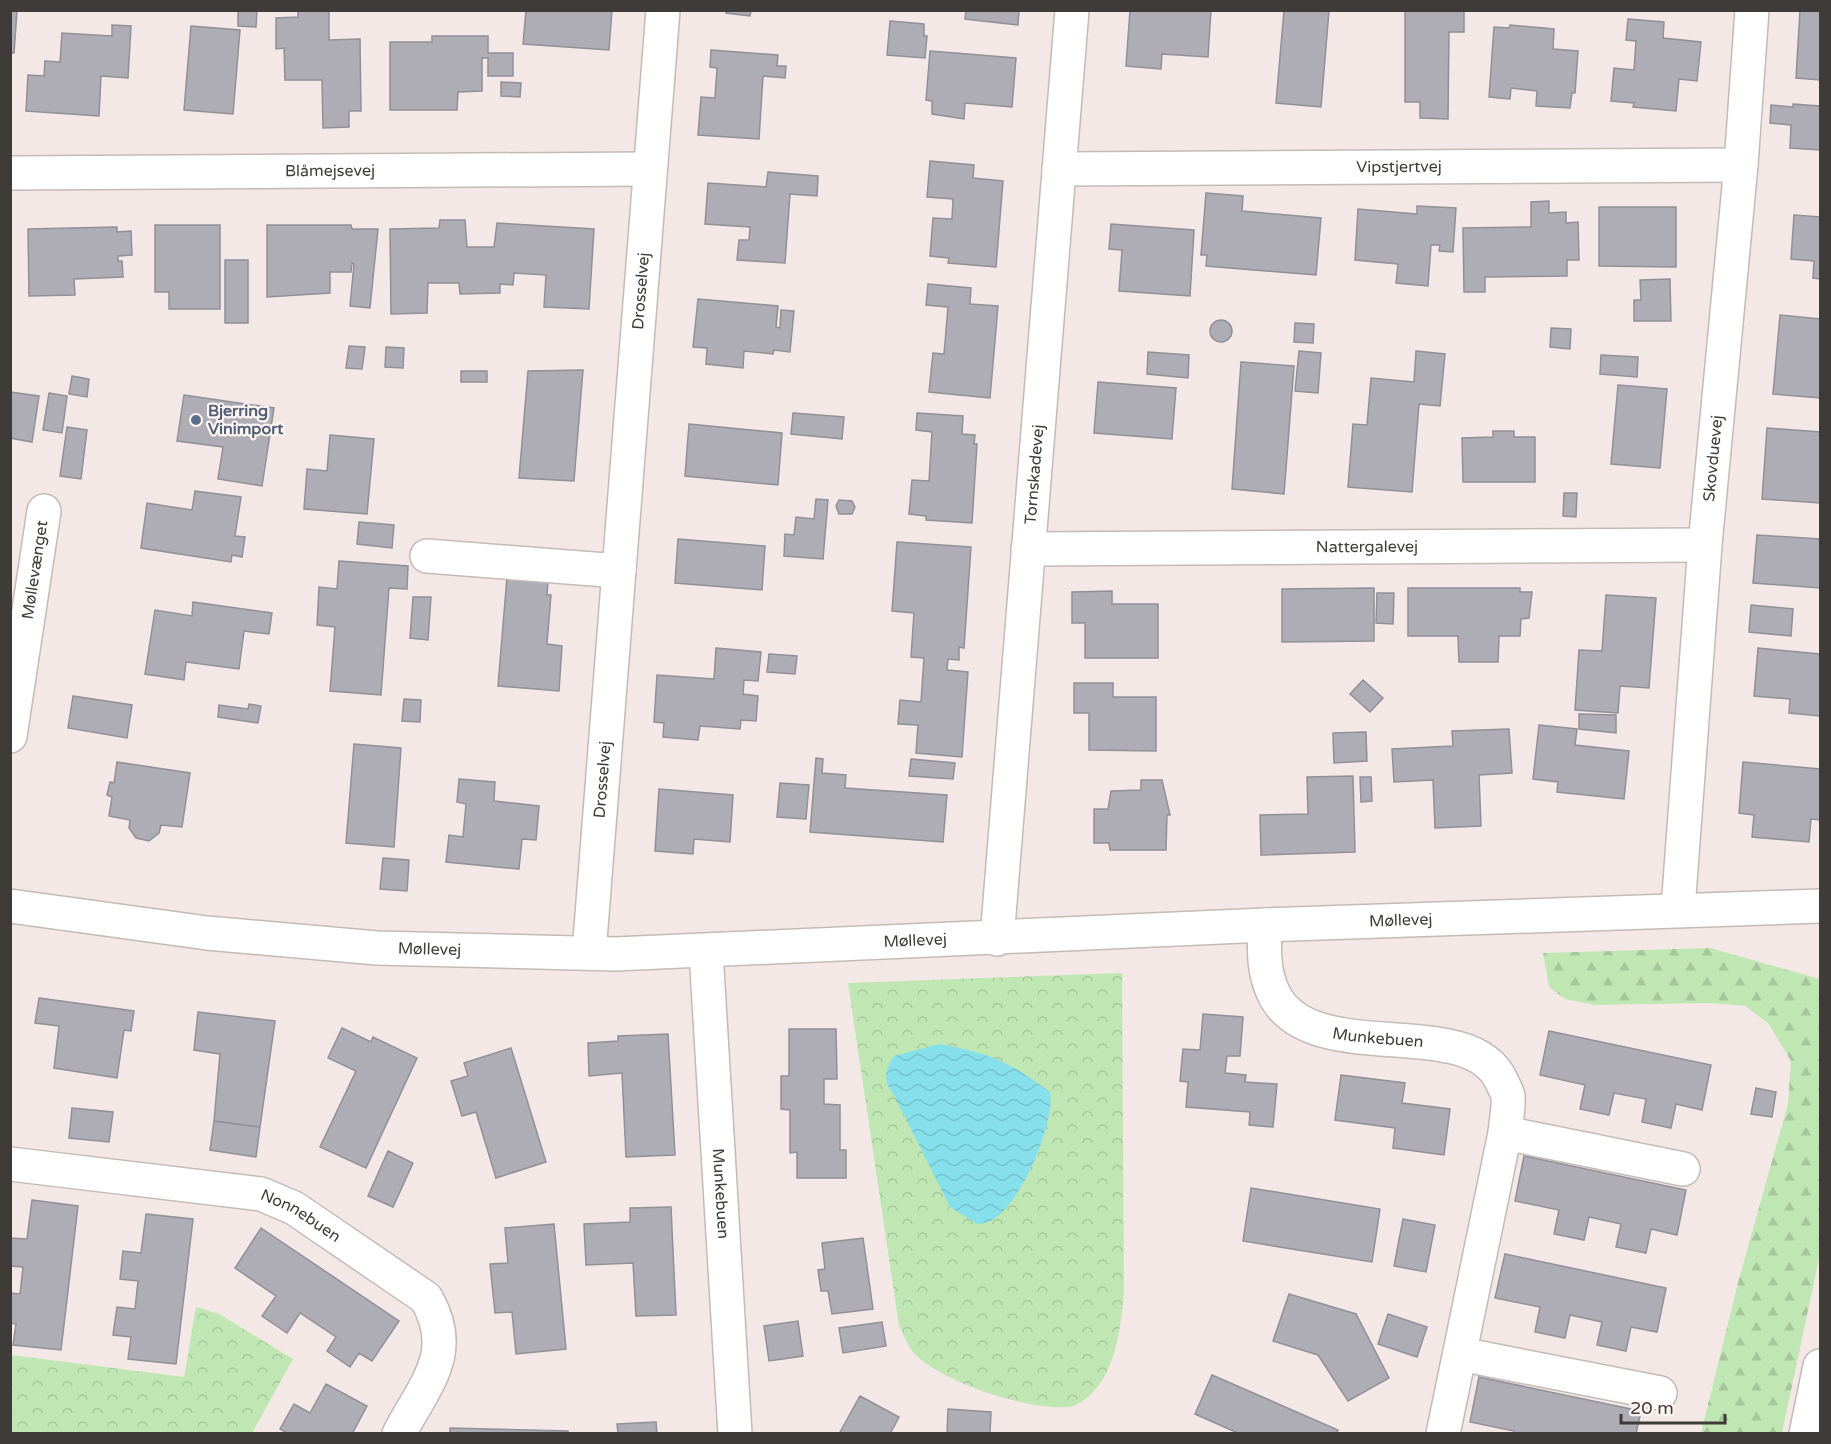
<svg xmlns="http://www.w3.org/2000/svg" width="1831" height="1444" viewBox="0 0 1831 1444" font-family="'Varela Round',sans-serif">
	<defs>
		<pattern id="forest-firs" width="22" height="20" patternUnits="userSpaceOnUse" patternTransform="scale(1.5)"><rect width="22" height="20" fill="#c0e7b3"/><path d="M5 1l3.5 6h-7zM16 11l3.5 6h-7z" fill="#a6c79b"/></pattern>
		<pattern id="park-crowns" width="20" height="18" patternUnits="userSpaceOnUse" patternTransform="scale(1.5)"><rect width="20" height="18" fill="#c0e7b3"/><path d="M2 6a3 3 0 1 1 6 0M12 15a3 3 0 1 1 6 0" fill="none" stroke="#a6c79b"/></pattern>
		<pattern id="water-waves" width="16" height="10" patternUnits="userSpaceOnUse" patternTransform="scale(1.5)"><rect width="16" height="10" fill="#86e0ec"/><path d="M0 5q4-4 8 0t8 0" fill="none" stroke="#75c1cb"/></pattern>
	</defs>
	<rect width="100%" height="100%" fill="#f3e8e5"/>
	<path fill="url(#forest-firs)" d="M1710 948 1820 979V1254L1782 1433H1701L1739 1279 1788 1104 1791 1061 1768 1023 1745 1006 1709 1003 1595 1005 1565 999 1549 987 1543 953Z"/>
	<path fill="url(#park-crowns)" d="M1122 973 1124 1293C1121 1326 1116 1372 1089 1396 1085 1400 1075 1406 1069 1407 1030 1411 938 1382 912 1351 907 1344 903 1334 899 1326L848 983Z
		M196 1307 219 1314 293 1359 252 1433H11V1355L184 1377Z"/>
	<path fill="url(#water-waves)" d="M939 1044C991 1054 1007 1060 1050 1092 1056 1122 1020 1208 990 1221 987 1223 981 1223 977 1224L950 1207 894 1095C882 1081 885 1070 894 1056Z"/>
	<path fill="#aeacb5" stroke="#918f98" stroke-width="1.5" d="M10 10 17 11 14 53H10Z
		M238 10H257L256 27 238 26Z
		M298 10H329V40L360 39 361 111H349V127L323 128 322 80H285L284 48 276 49V18L298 17Z
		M526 10H612L609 50 523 44Z
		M726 10H751L750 16 726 13Z
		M966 10H1019L1018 25 965 19Z
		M1130 10H1211L1208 57 1162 54 1161 69 1126 66Z
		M1284 10 1329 11 1321 107 1276 103Z
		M1405 10H1464V32H1449L1448 119 1420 118V102H1405Z
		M1800 10H1820V80L1796 78Z
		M1628 19 1664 22 1663 38 1701 42 1697 81 1679 79 1676 111 1633 107 1634 103 1611 101 1614 68 1634 70 1636 41 1626 40Z
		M890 21 924 24V36H927L925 58 887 55Z
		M112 25 131 26 128 78 101 76 99 116 26 111 28 75 44 76 45 61 60 62 62 33 112 36Z
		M1510 25 1554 29 1553 49 1578 51 1575 93H1572L1570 108 1536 106 1537 91 1511 88 1510 99 1489 97 1494 27 1509 28Z
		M191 26 240 30 233 114 184 110Z
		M432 36H488V53H513V76H488V58H482V91L458 92 457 110H390V42H432Z
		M711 50 778 55 777 66H786L785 78 763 76 759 139 698 135 701 97 715 98 717 68 710 67Z
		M930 51 1016 58 1012 107 965 103 964 119 932 114V101L926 100Z
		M501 82 521 83 520 97 501 96Z
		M1793 104 1820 106V150L1790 148 1791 125 1770 123 1771 105 1793 107Z
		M930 161 974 165 973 178 1003 181 996 267 948 263 949 258 930 256 933 218 952 219 953 199 927 197Z
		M768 172 818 176 817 196 790 194 785 263 737 260 739 240H749L750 227 705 224 708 183 766 187Z
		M1206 193 1243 196 1242 211 1321 218 1316 275 1206 266 1207 255H1201Z
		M1549 201V213L1566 212V223L1578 222 1579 260H1567V276L1485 277V292H1464L1463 228 1531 227V202Z
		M1417 206 1456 208 1453 252 1439 251 1440 245H1431L1428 286 1396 283 1398 264 1355 260 1358 209 1417 214Z
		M1599 207H1676V267L1599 266Z
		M1794 215 1820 217V279L1813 278 1814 261 1791 259Z
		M440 220H465L467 247H494L497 223 594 229 589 309 544 307 546 275 514 273 513 285 500 284V293L460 294 459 283H428L427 313 391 314 390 229 439 228Z
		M1111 224 1194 230 1190 296 1119 291 1122 250 1109 249Z
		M155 225H220V309H169V292H155Z
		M267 225H351L352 229H378L370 308 350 306 354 264 352 263 351 272H330V293L267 297Z
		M117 227V232L131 231 132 255 118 256V261H122L123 277 74 279 75 295 29 296 28 229Z
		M225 260H248V323H225Z
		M1670 279 1671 321H1634V300H1641L1640 280Z
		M928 284 971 288 970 304 998 306 990 398 929 392 933 353 944 354 948 307 926 305Z
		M698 299 778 306 776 327 780 328 781 310 794 311 790 352 774 350 773 354 744 351 743 368 706 364 707 348 693 347Z
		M1780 315 1820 319V398L1773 394Z
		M1210 331a11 11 0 1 1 22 0a11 11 0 1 1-22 0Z
		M1295 323 1314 324 1313 343 1294 342Z
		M1551 328 1571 329 1570 349 1550 347Z
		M349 346 365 347 362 369 346 368Z
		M386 347 404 348 403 368 385 367Z
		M1299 351 1321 353 1318 393 1295 391Z
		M1416 351 1445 354 1440 406 1419 404 1412 492 1348 487 1353 424 1367 425 1371 378 1414 382Z
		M1148 352 1189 355 1188 378 1147 374Z
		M1601 355 1638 357 1637 377 1600 374Z
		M1241 362 1294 366 1284 494 1232 489Z
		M583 370 574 481 519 478 528 371Z
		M461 371H487V382H461Z
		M72 376 89 379 87 397 69 394Z
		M1098 382 1176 388 1172 439 1094 433Z
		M1618 385 1667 389 1660 468 1611 464Z
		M10 392 39 396 32 442 10 438Z
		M49 393 67 396 62 433 43 430Z
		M184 395 274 408 262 486 218 479 223 447 177 441Z
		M793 413 844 417 842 439 791 434Z
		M917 413 963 416 962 434 975 435 974 444H977L972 523 926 520V516L909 514 912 480 929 481 932 432 916 430Z
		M689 424 782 433 778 485 685 476Z
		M67 427 87 430 81 479 60 476Z
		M1767 428 1820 432V503L1762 499Z
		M1493 431H1514V437H1535V482H1463L1462 438 1493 437Z
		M330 435 374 439 367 514 304 509 307 469 327 471Z
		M195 491 241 497 235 536 245 537 242 557 232 555 231 562 141 548 147 503 192 510Z
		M1564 493H1577L1576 517 1563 516Z
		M816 499 828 500 823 559 784 556 785 534 794 535 796 517 814 519Z
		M839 500 852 501 855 507 852 514H839L836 506Z
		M359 522 394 525 392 548 357 544Z
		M1757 535 1820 539V588L1753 583Z
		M678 539 765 546 762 590 675 583Z
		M897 542 971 547 964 648 959 647V660L948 659 947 670 968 672 962 757 916 753 918 725 898 724 900 700 921 702 924 658 911 657 914 613 892 611Z
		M339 561 408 566 407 589 389 588 381 695 330 691 335 627 317 625 319 587 337 589Z
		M507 577 548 581 547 595H551L547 644 562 646 559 691 498 686Z
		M1374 588V641L1282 642V589Z
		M1408 588H1520V592H1532L1529 618 1521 619 1520 636H1499L1498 662H1459L1458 636H1408Z
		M1112 591V604H1158V658H1085V623H1072V592Z
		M1377 593H1394L1393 624 1376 623Z
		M1606 595 1656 598 1649 688 1620 686 1618 713 1575 710 1579 650 1602 651Z
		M413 597H431L428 640 410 638Z
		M193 602 272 613 269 634 244 631 239 669 186 662 184 680 145 674 155 610 192 616Z
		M1751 605 1793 609 1791 636 1749 632Z
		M716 648 761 652 758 681 744 680 743 694 758 696 756 721 741 720 740 729 700 726 698 740 663 737 664 723 654 722 657 675 714 679Z
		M1758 648 1820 654V716L1789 713 1790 699 1754 696Z
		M769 654 797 656 795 674 767 672Z
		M1363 680 1383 698 1370 712 1350 694Z
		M1074 683H1113V697H1156V751L1089 750V713H1074Z
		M73 696 132 705 127 738 68 728Z
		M404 699 421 700 420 722 402 721Z
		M249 704 261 706 258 723 218 717 219 705 248 709Z
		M1579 714 1616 715V733L1579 729Z
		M1539 725 1577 729 1575 745 1629 751 1624 799 1557 792 1558 782 1533 779Z
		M1509 729 1512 773 1479 775 1481 826 1435 828 1433 780 1394 782 1392 749 1453 746 1452 731Z
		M1366 732 1367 761 1334 763 1333 733Z
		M354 744 401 748 394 847 346 843Z
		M816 758 823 759 822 773 846 775 845 788 947 795 943 842 810 832Z
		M911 759 955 763 953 779 909 776Z
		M117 762 190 773 182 827 161 825 159 833 149 841 136 838 129 828 130 820 109 816 112 797 107 795 110 782 114 783Z
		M1743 762 1820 769V820L1811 819 1809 842 1752 837 1754 815 1739 813Z
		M1353 776 1355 852 1261 855 1260 815 1308 814 1307 777Z
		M1360 777H1371L1372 801 1361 802Z
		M459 779 495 782 494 801 539 806 536 840 522 839 519 869 446 862 449 835 463 837 466 804 457 802Z
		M1141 780H1162L1170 815H1167L1166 850H1110L1109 843H1094V809H1108L1111 791 1141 790Z
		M780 783 809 785 806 819 777 817Z
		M659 789 733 795 730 842 694 839 693 854 655 851Z
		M383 858 409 860 407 891 380 889Z
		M39 998 134 1011 131 1031 124 1030 117 1078 54 1068 59 1026 35 1023Z
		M198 1012 275 1021 260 1127 214 1121 220 1054 194 1050Z
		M1203 1014 1243 1017 1240 1056H1227L1225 1073 1246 1075 1245 1082 1277 1084 1273 1127 1249 1125 1250 1112 1186 1107 1188 1082 1180 1081 1183 1049 1200 1050Z
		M342 1028 371 1042 373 1037 417 1058 366 1168 320 1147 356 1071 328 1058Z
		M789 1029H836L837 1079H824V1104L840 1105V1150H846V1178H797V1152L790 1153V1110L781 1109V1076H789Z
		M1549 1031 1711 1065 1702 1110 1676 1104 1671 1128 1642 1122 1646 1099 1614 1093 1609 1115 1580 1109 1585 1085 1540 1075Z
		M668 1034 675 1155 626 1157 622 1073 589 1076 588 1043 618 1041V1036Z
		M511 1048 546 1162 496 1178 476 1112 462 1116 451 1081 468 1076 464 1063Z
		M1341 1075 1405 1083 1402 1103 1450 1109 1444 1155 1393 1148 1395 1128 1335 1120Z
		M1756 1088 1776 1092 1772 1117 1751 1114Z
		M72 1108 113 1112 109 1142 69 1138Z
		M214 1121 260 1127 256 1157 210 1150Z
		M388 1151 413 1163 393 1207 368 1196Z
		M1524 1156 1686 1190 1677 1235 1651 1229 1646 1253 1616 1247 1621 1224 1589 1217 1584 1240 1554 1234 1559 1210 1515 1201Z
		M1251 1188 1380 1209 1372 1262 1243 1241Z
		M32 1200 78 1206 61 1350 13 1345 16 1324 10 1323V1293L20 1294 23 1267 10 1266V1238L27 1239Z
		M671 1207 676 1315 636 1316 633 1263 586 1265 584 1224 630 1222V1208Z
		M146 1214 193 1219 176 1364 128 1359 131 1337 113 1335 117 1307 135 1309 138 1281 120 1279 123 1251 141 1253Z
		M1403 1219 1435 1225 1426 1272 1394 1266Z
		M554 1224 566 1349 516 1354 512 1312 495 1313 490 1264 508 1263 505 1228Z
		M261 1228 399 1321 372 1361 359 1353 350 1367 327 1351 336 1337 300 1313 287 1333 262 1316 276 1296 235 1268Z
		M863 1238 873 1309 832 1314 828 1291H821L818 1270 825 1269 822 1243Z
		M1505 1254 1666 1288 1657 1332 1631 1327 1626 1351 1597 1345 1602 1322 1570 1315 1565 1338 1535 1332 1540 1307 1495 1298Z
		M1289 1294 1356 1314 1389 1378 1348 1401 1318 1355 1273 1341Z
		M1388 1314 1427 1327 1417 1357 1378 1344Z
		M798 1321 803 1356 769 1361 764 1326Z
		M882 1322 886 1346 843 1353 839 1328Z
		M1212 1375 1338 1430 1336 1434H1240L1195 1414Z
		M1479 1377 1641 1411 1636 1434H1514V1431L1470 1422Z
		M326 1384 367 1406 352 1434H289L280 1429 294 1404 310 1413Z
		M860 1396 899 1417 890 1434H839Z
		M948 1409 991 1412 990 1434H947Z
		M656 1422 657 1434H618L617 1424Z
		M450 1428 568 1431V1434H450Z"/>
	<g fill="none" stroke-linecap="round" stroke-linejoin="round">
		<g stroke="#c4bab6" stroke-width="36">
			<g id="minor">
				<path id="s1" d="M1059 169 1741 165"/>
				<path id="s2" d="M10 173 649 169"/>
				<path id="s3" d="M1028 549 1705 545"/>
				<path d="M427 556 619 571"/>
				<path id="s4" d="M10 736 44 511"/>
				<path id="s5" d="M10 906 207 933 377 948 615 954 1265 925 1820 906"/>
				<path id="s6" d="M1678 909 1705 545 1741 165 1752 10"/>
				<path id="s7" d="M1265 925C1264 948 1263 971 1273 992 1308 1071 1468 1010 1501 1080 1503 1085 1507 1091 1508 1096 1509 1108 1506 1121 1505 1133L1443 1434"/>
				<path id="s8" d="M997 939 1072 10"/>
				<path id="s9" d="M706 952 735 1434"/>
				<path id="s10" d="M589 953 663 10"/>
				<path d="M1505 1133 1683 1169"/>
				<path id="s11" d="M10 1164 261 1194 294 1208 426 1298C458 1353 425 1384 399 1434"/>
				<path d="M1460 1354 1660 1393"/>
				<path d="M1806 1434 1820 1366"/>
			</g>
		</g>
		<use href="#minor" stroke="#fff" stroke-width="33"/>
	</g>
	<circle fill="#5c6f8a" stroke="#fff6f3" stroke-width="2" cx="196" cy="420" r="6"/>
	<g text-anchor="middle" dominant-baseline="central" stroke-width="4.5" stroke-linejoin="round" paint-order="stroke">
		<g font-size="16" fill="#3f3b39" stroke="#fff6f3">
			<text stroke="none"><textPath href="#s1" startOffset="340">Vipstjertvej</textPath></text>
			<text stroke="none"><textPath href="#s2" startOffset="320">Blåmejsevej</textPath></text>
			<text stroke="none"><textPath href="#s10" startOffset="664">Drosselvej</textPath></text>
			<text stroke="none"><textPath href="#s6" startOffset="452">Skovduevej</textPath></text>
			<text stroke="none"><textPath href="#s8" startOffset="466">Tornskadevej</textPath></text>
			<text stroke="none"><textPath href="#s3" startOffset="339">Nattergalevej</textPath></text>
			<text stroke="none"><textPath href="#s4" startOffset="168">Møllevænget</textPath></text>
			<text stroke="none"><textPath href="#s10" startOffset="174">Drosselvej</textPath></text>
			<text stroke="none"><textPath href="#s5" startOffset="1394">Møllevej</textPath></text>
			<text stroke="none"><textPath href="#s5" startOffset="908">Møllevej</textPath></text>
			<text stroke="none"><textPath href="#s5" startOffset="422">Møllevej</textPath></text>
			<text stroke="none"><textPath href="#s7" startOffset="189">Munkebuen</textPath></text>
			<text stroke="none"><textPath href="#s9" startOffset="242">Munkebuen</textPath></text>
			<text stroke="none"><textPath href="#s11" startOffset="298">Nonnebuen</textPath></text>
		</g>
		<g font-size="16" font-weight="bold" fill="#4e5e75" stroke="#fff6f3" text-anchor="start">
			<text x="208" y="411">Bjerring<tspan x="208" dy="18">Vinimport</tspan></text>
		</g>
	</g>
	<rect width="1831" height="1444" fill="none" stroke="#3f3b39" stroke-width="24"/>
	<path d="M1621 1414v9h104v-9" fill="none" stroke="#3f3b39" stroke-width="3"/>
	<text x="1630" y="1414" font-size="18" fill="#3f3b39" stroke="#fff6f3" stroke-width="4.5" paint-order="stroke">20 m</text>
</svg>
